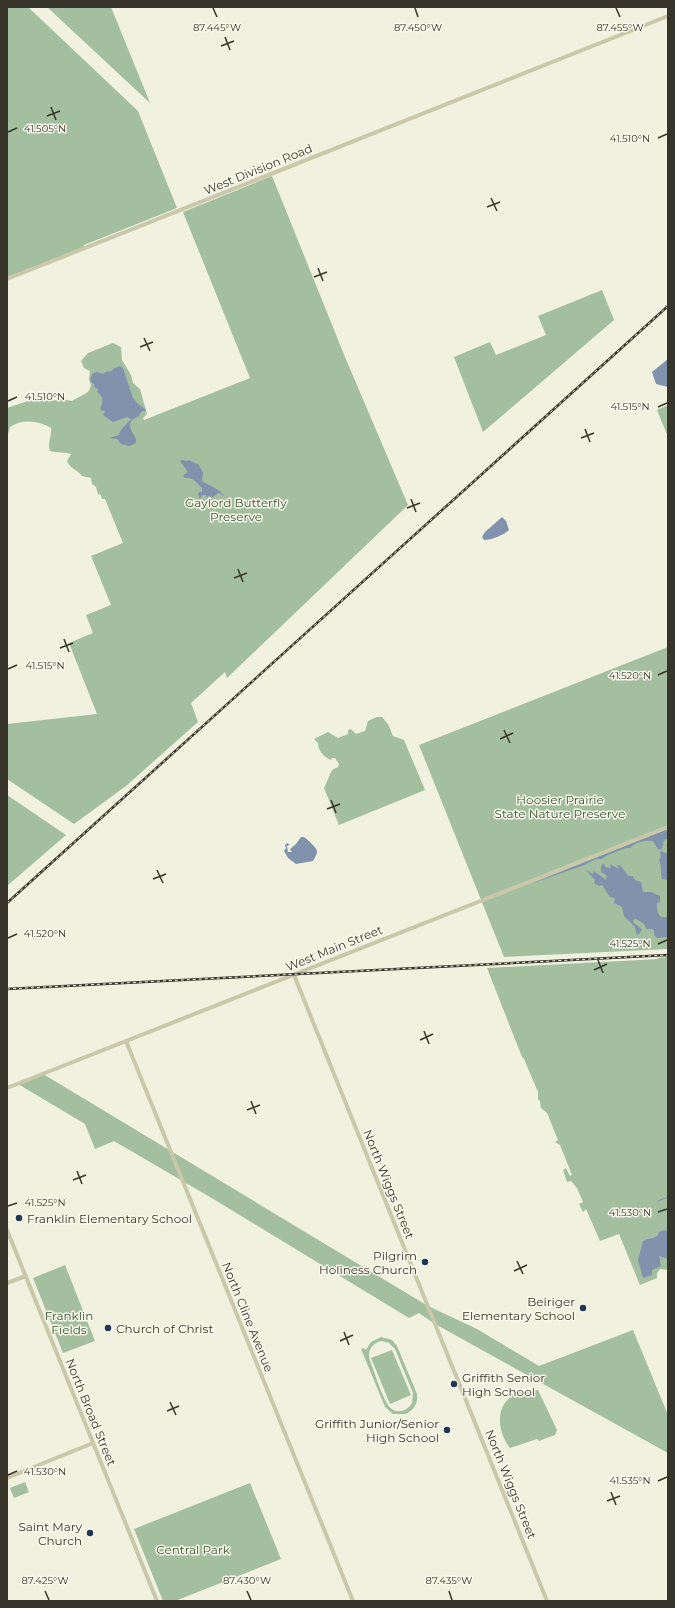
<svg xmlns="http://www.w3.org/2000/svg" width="675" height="1608" viewBox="0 0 675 1608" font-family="Montserrat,sans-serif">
	<rect width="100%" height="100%" fill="#f0f1df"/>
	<path fill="#a4bfa0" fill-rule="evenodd" d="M7 7H28L138 111 177 208 84 245V248L7 277Z
		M47 7H111L150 103Z
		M272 176 345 357 408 505 227 678 225 672 191 703 198 722 126 786 74 824 7 779V724L97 714 69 643 93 633 86 615 111 605 91 556 123 543 105 499H102L101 495 98 494 96 487 92 484 91 478 82 476C77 469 70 469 67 461L71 454C67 452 56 453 50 451 47 443 52 436 51 428 38 420 22 419 10 427L8 434 7 408 37 398 51 401 62 399 72 401 88 392 91 386 89 379 90 371 84 368 81 361 88 353 113 343 121 347 122 360 131 375 133 383 140 389 147 414 143 418 144 420 250 378 183 212Z
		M602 290 614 320 483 432 454 357 490 342 496 355 546 335 538 316Z
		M668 405V437L657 410Z
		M668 647V949L504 957 419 745Z
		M377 717H382L388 724 393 736 404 740 425 790 339 825 324 788 332 770 338 767 339 764 335 758H332L331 760C324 757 318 751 318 743L314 739 328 732 338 738 348 734V730L351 729 356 734 365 731 368 721Z
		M7 795 66 835 7 886Z
		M668 957V1270L660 1269 657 1273V1278L640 1285 619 1234 600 1241 586 1209 583 1212 579 1204 583 1202 577 1188 571 1181 567 1182 563 1170 566 1168 570 1176 572 1175 560 1145 555 1142 558 1140 547 1113 541 1108 540 1101 538 1099V1092L524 1059 522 1057 487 968 659 959 657 958Z
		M43 1074 428 1306 477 1329 539 1366 633 1330 668 1415V1453L435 1324 419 1313 409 1318 215 1200 114 1141 95 1149 85 1124 18 1084Z
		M65 1265 95 1341 63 1353 33 1278Z
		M381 1337 392 1340 397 1346 417 1394C418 1404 414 1410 405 1414H393L385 1407 361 1349 364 1348 366 1350 371 1342ZM381 1341 389 1343 395 1349 413 1393 412 1403C407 1412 395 1415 388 1405 381 1395 375 1373 370 1361 367 1351 371 1344 381 1341Z
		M392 1350 411 1395 390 1404 371 1358Z
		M538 1390 557 1430 555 1435 539 1441 537 1439 510 1448C496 1430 494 1401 520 1392 525 1391 533 1391 538 1390Z
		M25 1482 29 1492 14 1498 10 1488Z
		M250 1483 281 1559 175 1601H163L134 1529Z"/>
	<path fill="#8092ac" d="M668 359V387L656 384 652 372Z
		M120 366 123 368 133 398 137 403 145 409 146 411H142L139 416C124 422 131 429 136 439V443L130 446 121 444 117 439 109 438 119 435 120 431 131 419 127 417 113 422 103 415 105 411 100 410C103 401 104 398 97 392L98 389 94 387V384L90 381 92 374 97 372 103 374 105 372 112 371 113 369Z
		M183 460 186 461 189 460 199 465 203 473 202 481C211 487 219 488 225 497L221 494 218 493 213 497 208 496 207 499 206 495H202L200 499 198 494 199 492H202V488C197 483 192 476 184 478L183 475 188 472 180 461Z
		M502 517 506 521 509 530C504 535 491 540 484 540L482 537 485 532Z
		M668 829V840L666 839 662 843 664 844 661 850 658 849 653 841C644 840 636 842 630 848H626L608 855 601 859H596L582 866 530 884Z
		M301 837C306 837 306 839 310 842 317 850 320 849 313 861L296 864 288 858 284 851 286 848 285 845 287 843 289 844V845L287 846 288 852H292L290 849 296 844Z
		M661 851 668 854V880L662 879C660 872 662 866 659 860L661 857 660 852Z
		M604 863 605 867 611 868 610 864 619 869 617 865 621 866 628 876H633L635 880 641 882 643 892H651L660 896V902L657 903C657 909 657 913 661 917H668V937L657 938 654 935V930L652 929H647L643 923 636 919 633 920 634 923 638 926 642 930 638 935 636 933 635 927 624 916 622 907 614 903 615 898 610 897 602 885 599 886 594 883 595 880 586 870 593 874 594 871 606 880 607 876 601 872V866Z
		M664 1230 668 1231V1259L659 1256 661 1266 652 1270V1275L643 1278 638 1260 643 1241C650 1237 657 1240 659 1232Z"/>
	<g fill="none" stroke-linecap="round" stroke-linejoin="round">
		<path stroke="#8092ac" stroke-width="1" d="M658 1201 668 1197"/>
		<path stroke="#c9c8ab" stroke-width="4" d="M7 279 668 16
			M294 975 547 1601
			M126 1041 353 1601
			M7 1088 668 827
			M7 1230 157 1601
			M7 1283 26 1276
			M7 1478 93 1443"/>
		<g stroke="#37352a" stroke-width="2.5">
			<path id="rail" d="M7 903 668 306
				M7 989 668 955"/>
		</g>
		<use href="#rail" stroke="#f8f9eb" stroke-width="1" stroke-dasharray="3" stroke-linecap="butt"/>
	</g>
	<path fill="none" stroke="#37352a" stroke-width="1.5" d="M213 8 217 17M415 8 418 17M616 8 620 17M225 37 230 50M221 46 234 41M51 107 56 120M47 116 60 111M8 132 17 128M658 138 667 134M491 198 497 211M487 207 500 202M318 268 323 281M314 277 327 272M144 338 150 351M140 347 153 342M8 401 17 397M658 407 667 403M585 429 590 442M581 438 594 433M411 499 416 512M407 508 420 503M238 569 243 582M234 578 247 573M64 639 69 652M60 648 73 643M8 669 17 665M658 675 667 671M504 730 510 743M500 739 513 733M331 800 336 813M327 809 340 804M157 870 163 883M153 879 166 874M8 938 17 934M658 944 667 940M598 960 603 973M594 970 607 964M424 1031 429 1044M420 1040 433 1034M251 1101 256 1114M247 1110 260 1105M77 1171 82 1184M73 1180 86 1175M8 1206 17 1203M658 1212 667 1209M517 1261 523 1274M514 1271 527 1265M344 1332 349 1345M340 1341 353 1335M170 1402 176 1415M167 1411 179 1406M8 1475 17 1471M658 1481 667 1477M611 1492 616 1505M607 1501 620 1496M45 1591 49 1600M247 1591 251 1600M449 1591 452 1600"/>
	<g fill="#223756" stroke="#f8f9eb" stroke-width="1.5">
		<circle cx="19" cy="1218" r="4"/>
		<circle cx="425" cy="1262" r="4"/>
		<circle cx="583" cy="1308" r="4"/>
		<circle cx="108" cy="1328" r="4"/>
		<circle cx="454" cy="1384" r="4"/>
		<circle cx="447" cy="1430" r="4"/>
		<circle cx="90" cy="1533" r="4"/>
	</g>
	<g text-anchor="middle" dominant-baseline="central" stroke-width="3" stroke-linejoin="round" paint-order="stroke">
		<g font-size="12" fill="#37352a" stroke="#f8f9eb">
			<text transform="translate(258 169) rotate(-22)">West Division Road</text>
			<text transform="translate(334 948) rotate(-22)">West Main Street</text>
			<text transform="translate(389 1184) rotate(68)">North Wiggs Street</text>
			<text transform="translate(248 1317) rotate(68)">North Cline Avenue</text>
			<text transform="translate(91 1412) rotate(68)">North Broad Street</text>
			<text transform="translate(511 1484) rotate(68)">North Wiggs Street</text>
		</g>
		<g font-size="12" fill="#33542f" stroke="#f8f9eb">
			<text x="236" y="502">Gaylord Butterfly<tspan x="236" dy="14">Preserve</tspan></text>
			<text x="560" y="799">Hoosier Prairie<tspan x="560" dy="14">State Nature Preserve</tspan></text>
			<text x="69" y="1315">Franklin<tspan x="69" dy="14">Fields</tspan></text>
			<text x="193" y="1549">Central Park</text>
		</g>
		<g font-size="12" fill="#37352a" stroke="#f8f9eb" text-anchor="end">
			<text x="27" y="1218" text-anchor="start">Franklin Elementary School</text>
			<text x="417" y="1255">Pilgrim<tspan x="417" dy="14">Holiness Church</tspan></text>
			<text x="575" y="1301">Beiriger<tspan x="575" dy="14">Elementary School</tspan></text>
			<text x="116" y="1328" text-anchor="start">Church of Christ</text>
			<text x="462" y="1377" text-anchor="start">Griffith Senior<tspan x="462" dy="14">High School</tspan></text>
			<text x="439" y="1423">Griffith Junior/Senior<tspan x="439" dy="14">High School</tspan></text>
			<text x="82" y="1526">Saint Mary<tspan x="82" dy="14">Church</tspan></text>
		</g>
	</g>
	<g font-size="10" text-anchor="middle" fill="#37352a" stroke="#f8f9eb" stroke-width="3" stroke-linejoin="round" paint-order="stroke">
		<text x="620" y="31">87.455°W</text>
		<text x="217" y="31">87.445°W</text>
		<text x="418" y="31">87.450°W</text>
		<text x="45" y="132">41.505°N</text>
		<text x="630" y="142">41.510°N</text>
		<text x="45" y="400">41.510°N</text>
		<text x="630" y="410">41.515°N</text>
		<text x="45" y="669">41.515°N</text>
		<text x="630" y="679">41.520°N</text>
		<text x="45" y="937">41.520°N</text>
		<text x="630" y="947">41.525°N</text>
		<text x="45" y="1206">41.525°N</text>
		<text x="630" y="1216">41.530°N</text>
		<text x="45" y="1475">41.530°N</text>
		<text x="630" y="1484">41.535°N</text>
		<text x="45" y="1584">87.425°W</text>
		<text x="247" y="1584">87.430°W</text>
		<text x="449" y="1584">87.435°W</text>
	</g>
	<rect width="675" height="1608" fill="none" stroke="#37352a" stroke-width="16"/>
</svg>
